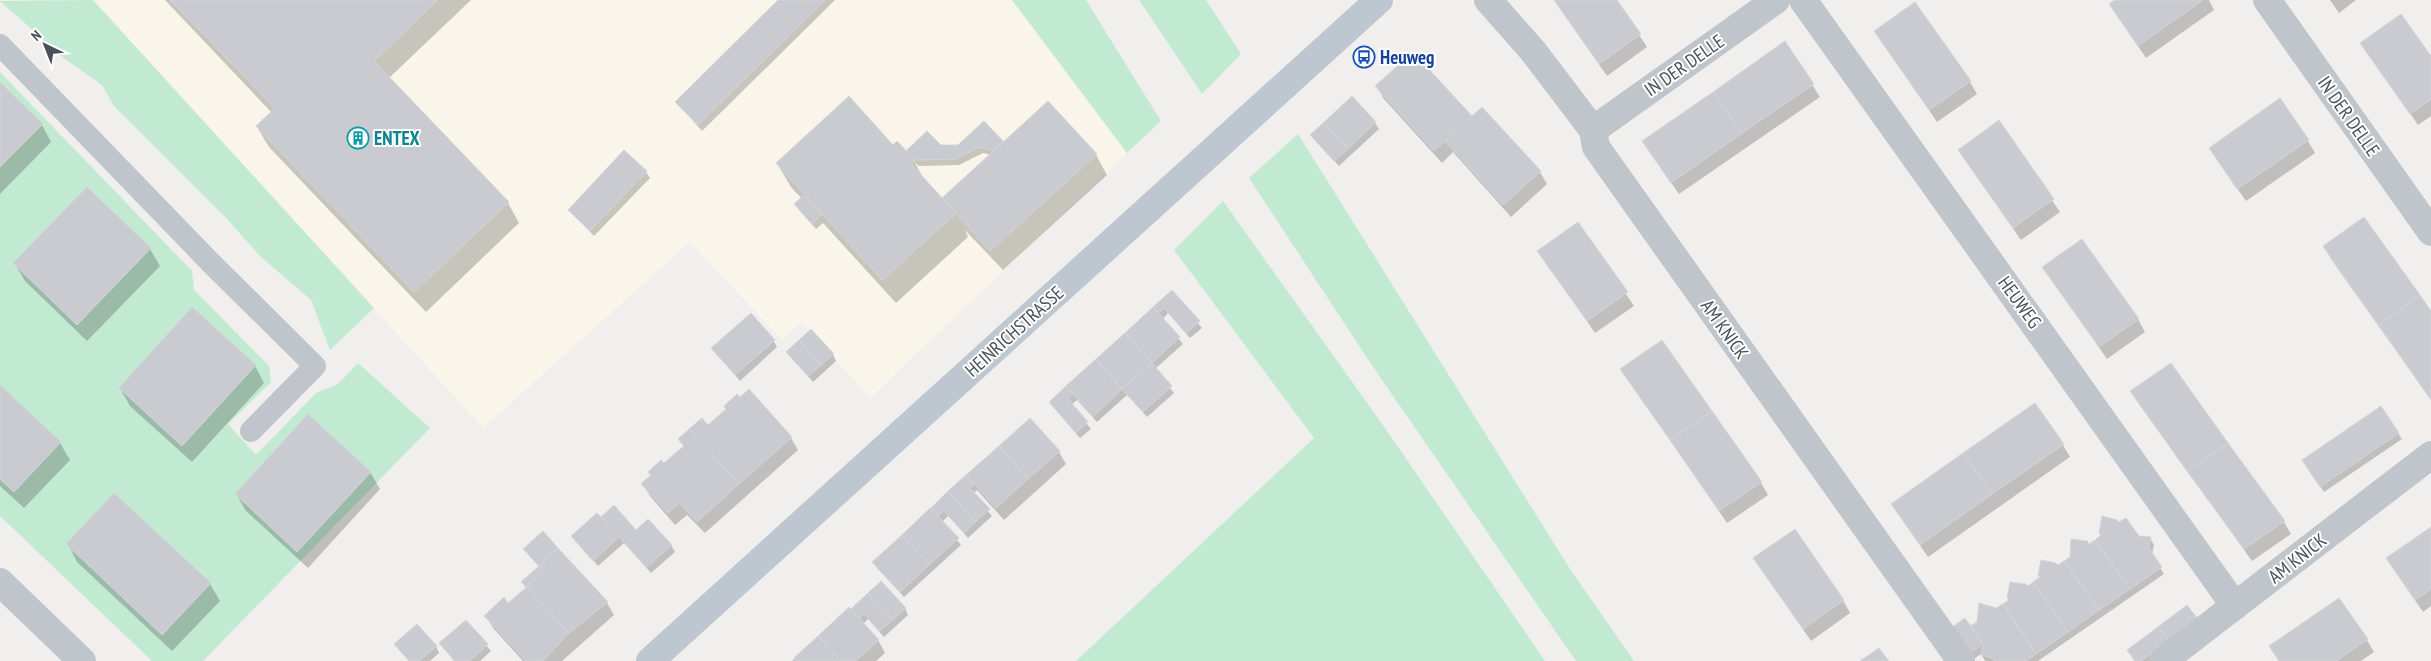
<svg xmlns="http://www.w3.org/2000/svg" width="2431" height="661" viewBox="0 0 2431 661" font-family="'PT Sans Narrow',sans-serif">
	<rect width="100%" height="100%" fill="#f1efee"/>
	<path fill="#f9f5ea" d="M93 0H1012L1127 153 870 398 802 322 782 340 690 242 483 428Z"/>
	<path fill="#c2e9d2" d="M93 0 374 308 330 350 311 300 261 257 226 218 114 106 102 85 65 59 0 1Z
		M1012 0H1086L1161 121 1127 153Z
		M1139 0H1206L1241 54 1202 94Z
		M0 72 192 271 194 290 269 366 271 382 228 424 256 455 316 393 338 384 358 363 430 428 203 661H152L0 516Z
		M1298 134 1570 569 1634 661H1576L1371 364 1249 178Z
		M1223 201 1385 428 1545 661H1076L1314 438 1174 250Z"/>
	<path fill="#0003" fill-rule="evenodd" d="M165 0H471L389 78 508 203 519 223 426 312 269 147 257 127 272 113Z
		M780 0H835L702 131 676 102Z
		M1554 0H1616L1647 47 1607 76Z
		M2117 0H2209L2214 10 2146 58 2110 5Z
		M2330 0H2356L2339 13Z
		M1876 31 1970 82 1977 94 1937 122Z
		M1785 43 1820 97 1679 194 1643 142Z
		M2362 43 2431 58V116L2418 125Z
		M1413 53 1472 118 1540 172 1547 184 1511 217 1453 152 1442 163 1384 99 1377 87Z
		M0 84 42 125 51 142 0 194Z
		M1999 122 2060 212 2021 240 1967 162Z
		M1375 123 1379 129 1339 166 1312 135Z
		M2308 141 2315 153 2246 201 2218 161Z
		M1004 144 1096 155 1107 175 1003 270 965 230 968 237 896 303 823 223 816 229 799 210 795 204 802 199 791 187 777 163 893 146 906 152 940 146ZM983 153 991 155 942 199 925 181 915 163 919 166 959 165Z
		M646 172 650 178 594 236 569 210Z
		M88 189 150 249 160 266 87 341 25 281 15 264Z
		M1578 223 1634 306 1595 333 1539 251Z
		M2324 246 2431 313V400L2331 259Z
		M2044 267 2138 319 2145 332 2107 359Z
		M1172 292 1202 328 1190 338 1168 313 1163 319 1183 344 1155 369 1174 393 1147 417 1127 395 1097 422 1077 400 1071 405 1091 429 1080 438 1050 403Z
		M773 340 777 347 740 381 713 348Z
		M787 352 833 354 836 361 813 382Z
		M255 366 264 383 192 462 130 406 120 388Z
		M1622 370 1761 483 1768 495 1727 523Z
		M0 386 60 443 70 460 24 508 0 486Z
		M2131 392 2284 522 2291 534 2252 561Z
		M2398 433 2402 439 2324 492 2307 467Z
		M791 438 798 450 705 533 687 515 675 525 650 496 643 484 684 447 680 439Z
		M2063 445 2070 457 1928 557 1892 504Z
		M1059 452 1066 464 1004 520 977 490 973 494 992 516 968 538 948 516 942 522 961 545 904 597 877 568 874 562 968 476Z
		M370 472 380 489 308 568 246 511 236 494Z
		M614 507 636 531 671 545 675 552 651 573 624 543 598 566 573 536 601 519Z
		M2431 528V606L2423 612 2387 559Z
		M2138 537 2150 538 2154 545 2152 555 2164 574 2038 661H1985L1981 654 1972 660 1953 628H1970L2088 546Z
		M68 544 210 584 220 601 172 651 77 562Z
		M525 549 607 603 614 615 562 661H523L493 628 486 616 508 605 526 589 523 582 539 567Z
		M1755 559 1843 600 1850 613 1811 641Z
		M905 608 908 615 884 637 868 619 863 624 878 640 885 653 876 661H792L819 637 856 614Z
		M2197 620 2153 661H2135Z
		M465 621 491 651 480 661H454L441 644Z
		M2367 640 2374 652 2361 661H2279Z
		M396 644 436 646 439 653 430 661H409Z"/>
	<path fill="#c9cbd0" stroke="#d3d5d9" d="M170 0H438L374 61 509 202 414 292 256 126 275 108Z
		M778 0H825L698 125 675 102Z
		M1554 0H1617L1641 34 1599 64Z
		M2115 0H2203L2138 46 2109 4Z
		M1915 2 1971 81 1929 110 1874 31Z
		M2401 14 2431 56V99L2410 114 2360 43Z
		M1785 41 1814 84 1742 133 1713 92Z
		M1413 52 1472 116 1434 151 1375 86Z
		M0 82 43 124 0 167Z
		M1713 92 1742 133 1671 183 1642 141Z
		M849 96 893 145 897 141 915 160 911 164 956 213 882 280 776 163Z
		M1352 96 1376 122 1348 149 1323 123Z
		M2280 98 2309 140 2237 189 2209 148Z
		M1048 101 1097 154 990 251 942 198Z
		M1482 107 1541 171 1503 205 1445 141Z
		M1999 120 2054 199 2013 228 1958 150Z
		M984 121 1004 142 993 151 979 147 955 159 915 160 906 151 927 131 941 145H958Z
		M1323 123 1348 149 1334 161 1310 135Z
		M624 150 647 171 590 231 568 210Z
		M87 187 151 248 77 325 13 263Z
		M804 195 822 214 812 224 794 204Z
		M2364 217 2420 295 2379 325 2323 246Z
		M1578 222 1628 292 1587 321 1537 251Z
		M2082 239 2139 319 2099 347 2042 267Z
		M1172 290 1200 321 1186 333 1164 308 1159 313 1153 307Z
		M2420 295 2431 311V400L2379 325Z
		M192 307 256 365 182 446 119 388Z
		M1153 307 1180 337 1152 363 1125 333Z
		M751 313 775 340 735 375 711 348Z
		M811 329 834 354 821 365 799 340Z
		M1125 333 1152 363 1122 389 1096 359Z
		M799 340 821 365 808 376 786 352Z
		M1662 340 1712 411 1670 440 1620 369Z
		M1096 359 1122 389 1093 417 1066 386Z
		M1152 363 1172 386 1143 412 1122 389Z
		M2171 363 2228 443 2187 471 2130 391Z
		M0 385 61 442 14 492 0 479Z
		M1066 386 1073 394 1068 399 1088 422 1076 433 1049 402Z
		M749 389 792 437 739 484 689 429 702 418 708 425 726 409 724 406 737 394 740 397Z
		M2035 403 2064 444 1992 494 1963 453Z
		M2381 406 2399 433 2320 487 2302 460Z
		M1712 411 1762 482 1719 511 1670 440Z
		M308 414 371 472 297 552 235 494Z
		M1030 418 1060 451 1028 479 999 446Z
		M689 429 739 484 697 522 679 503 668 513 641 484 651 475 648 472 661 460 664 463 684 446 678 439Z
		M2228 443 2285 521 2244 549 2187 471Z
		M999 446 1028 479 996 508 966 475Z
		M1963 453 1992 494 1920 545 1891 504Z
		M966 475 974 484 970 488 990 509 975 522 948 491Z
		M948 491 975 522 964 533 944 511 938 516 931 508Z
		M114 493 211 583 162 635 66 544Z
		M614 505 636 530 648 519 672 545 647 567 601 517Z
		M930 508 959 538 929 565 902 535Z
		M597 513 619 537 593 561 571 536Z
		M2102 516 2117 520 2119 522 2126 518 2139 536 2151 537 2149 548 2162 567 2130 589 2095 540 2101 535 2099 533Z
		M2431 527V589L2415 600 2386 558Z
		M1795 529 1844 600 1803 629 1753 558Z
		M543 531 558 548 539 566 523 549Z
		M902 535 929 565 900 592 872 562Z
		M2071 539 2087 541 2089 544 2095 540 2130 589 2099 610 2064 561 2070 557Z
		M558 548 608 602 569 633 527 587 543 571 539 566Z
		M2041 560 2056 563 2058 565 2064 561 2099 610 2068 632 2033 582 2040 577 2038 575Z
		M539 566 543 571 526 587 521 582Z
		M881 581 906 608 893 620 868 593Z
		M2010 582 2026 584 2028 586 2033 582 2068 632 2036 654 2003 604 2009 600 2007 597Z
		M527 587 569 633 543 661H526L484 616 504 597 508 603Z
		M868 593 893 620 880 631 864 614 859 618 851 609Z
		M2339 598 2368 639 2336 661H2279L2269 646Z
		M1979 603 1996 608 2003 604 2036 654 2026 661H1994L1992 658 1981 655 1983 644 1970 626 1977 622Z
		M2187 605 2198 619 2169 640 2158 627Z
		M849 607 879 640 855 661H841L818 636Z
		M1965 618 1983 644 1968 654 1951 628Z
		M466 620 488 644 470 661H455L439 643Z
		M417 624 437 646 419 661H409L394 644Z
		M2158 627 2169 640 2141 661H2135L2127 650Z
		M818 636 841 661H796L794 658Z
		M1879 648 1889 661H1860Z"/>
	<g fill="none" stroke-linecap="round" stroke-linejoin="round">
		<path stroke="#bfc5cb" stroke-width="22" d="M0 45 212 264 315 366 251 431"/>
		<path stroke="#bfc5cb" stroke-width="28" d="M1488 0 1533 51 1593 130 1596 147 1961 661
			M1803 0 2235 606
			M2267 0 2431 232
			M1593 130 1776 0
			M0 582 82 661
			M2163 661 2431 455"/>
		<path stroke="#bec6d0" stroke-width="28" d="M650 661 1379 0"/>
	</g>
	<defs>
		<g id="bus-ring" transform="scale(1.125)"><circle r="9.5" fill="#fff" stroke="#1a4fb4" stroke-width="1.5"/><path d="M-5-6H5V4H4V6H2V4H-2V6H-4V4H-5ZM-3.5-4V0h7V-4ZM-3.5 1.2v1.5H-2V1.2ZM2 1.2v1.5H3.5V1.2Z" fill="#1a4fb4"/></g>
		<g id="building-ring" transform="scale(1.125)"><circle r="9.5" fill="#fff" stroke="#0f9aa8" stroke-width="1.5"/><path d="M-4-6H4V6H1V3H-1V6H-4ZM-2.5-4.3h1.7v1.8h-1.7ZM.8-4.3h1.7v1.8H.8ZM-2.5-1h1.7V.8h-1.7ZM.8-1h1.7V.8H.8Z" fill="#0f9aa8"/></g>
	</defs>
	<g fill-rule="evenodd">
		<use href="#bus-ring" x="1364" y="57"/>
		<use href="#building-ring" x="358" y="138"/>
	</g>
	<g text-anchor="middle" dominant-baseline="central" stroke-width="4" stroke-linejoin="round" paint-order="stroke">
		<g font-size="19" font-weight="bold" fill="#164399" stroke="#fff" text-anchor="start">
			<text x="1380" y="57">Heuweg</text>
		</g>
		<g font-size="19" fill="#495159" stroke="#fff">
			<text transform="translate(1684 65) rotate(-35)">IN DER DELLE</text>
			<text transform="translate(2349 116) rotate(55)">IN DER DELLE</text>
			<text transform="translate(2020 302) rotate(54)">HEUWEG</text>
			<text transform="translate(1725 329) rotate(55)">AM KNICK</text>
			<text transform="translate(1014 331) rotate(-42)">HEINRICHSTRASSE</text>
			<text transform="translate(2297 558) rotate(-38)">AM KNICK</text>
		</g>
		<g font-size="19" font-weight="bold" fill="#0d838f" stroke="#fff" text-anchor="start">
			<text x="374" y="138">ENTEX</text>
		</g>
	</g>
	<g transform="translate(45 45) rotate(317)" stroke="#ffffff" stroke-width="4" paint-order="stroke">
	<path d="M0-4L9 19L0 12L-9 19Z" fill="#495159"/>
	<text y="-8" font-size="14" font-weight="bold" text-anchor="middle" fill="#495159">N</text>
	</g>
</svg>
